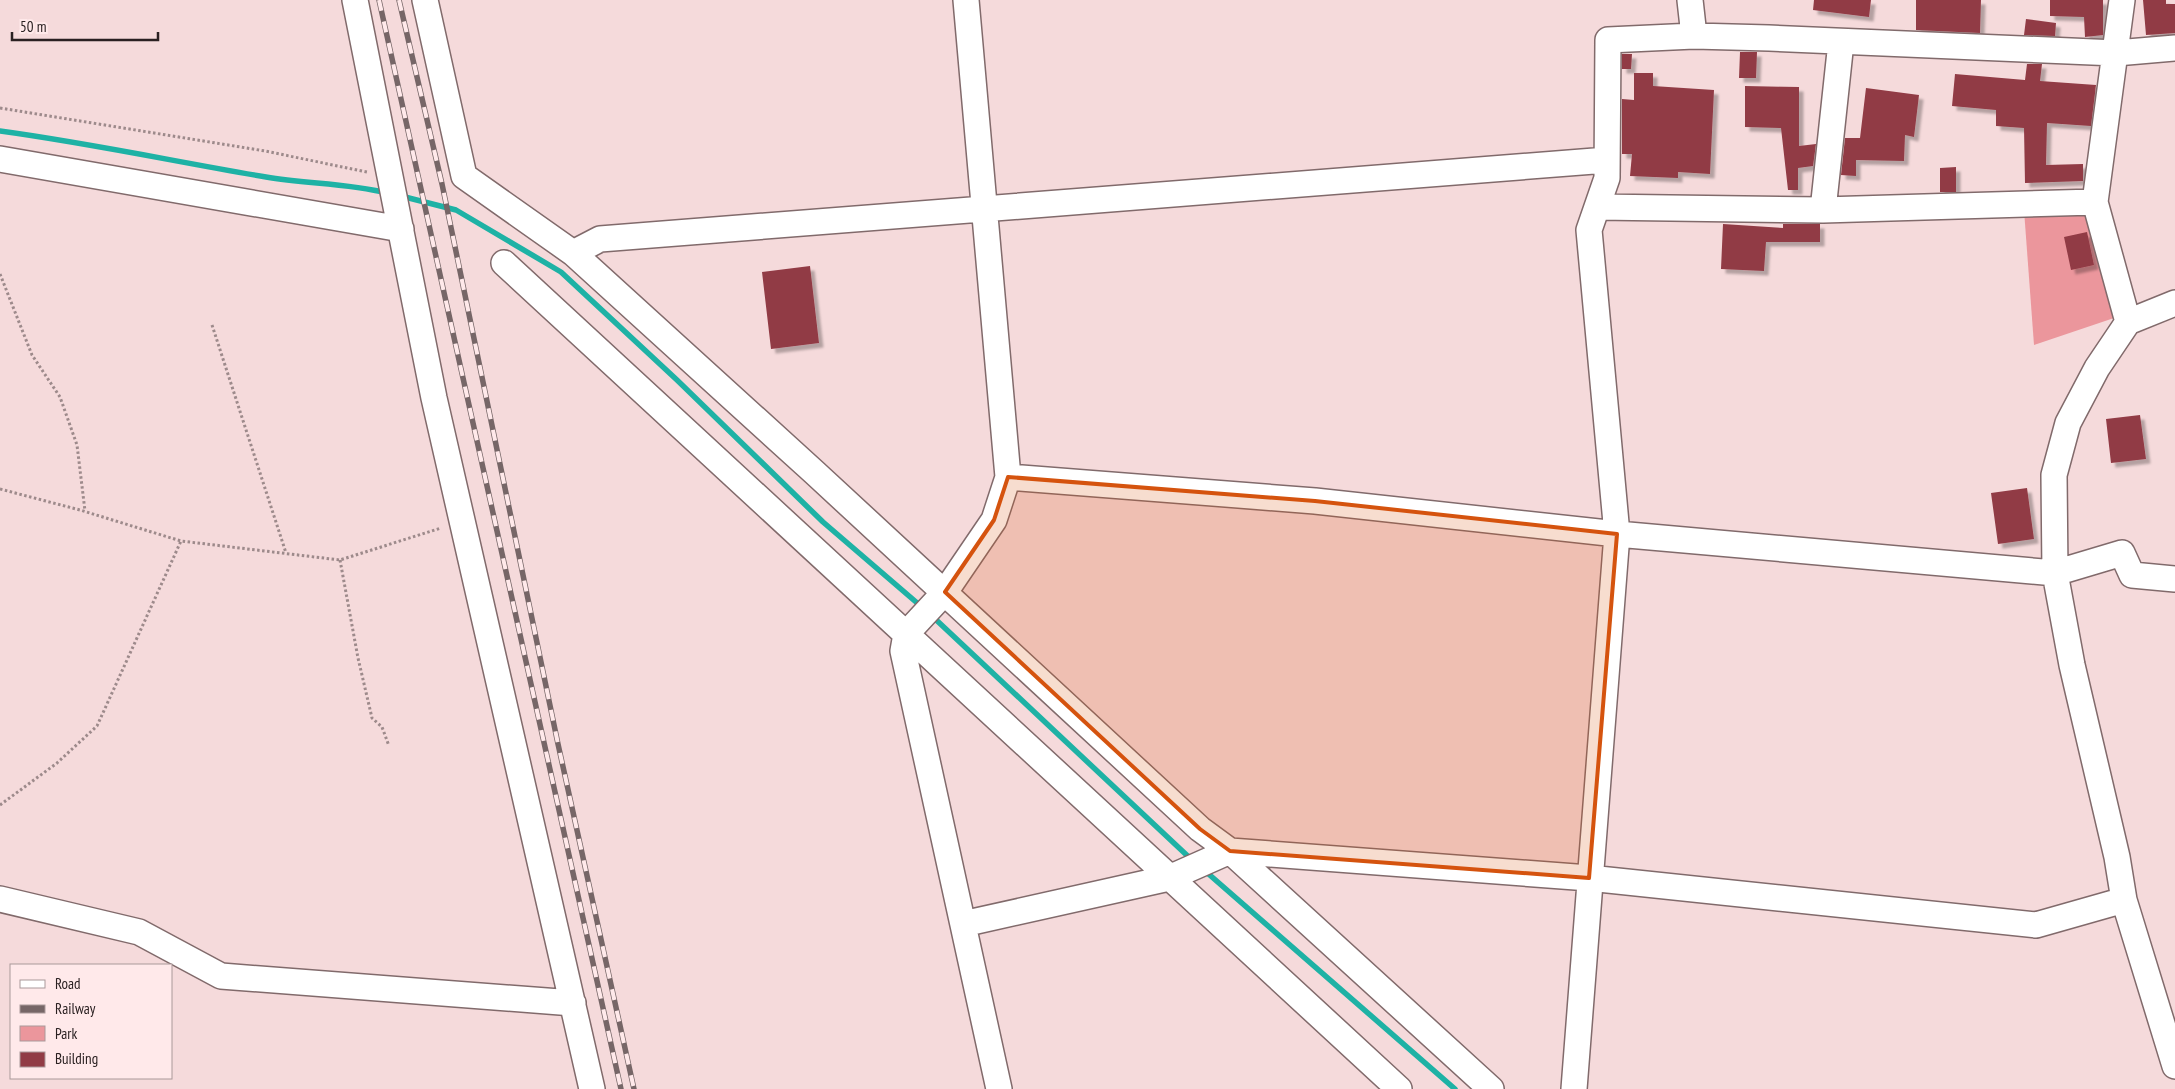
<svg xmlns="http://www.w3.org/2000/svg" width="2175" height="1089" viewBox="0 0 2175 1089" font-family="'PT Sans Narrow',sans-serif">
	<defs>
		<filter id="shadow"><feDropShadow dx="4.5" dy="4.5" stdDeviation="1" flood-color="#0004"/></filter>
	</defs>
	<rect width="100%" height="100%" fill="#f5dadb"/>
	<path fill="#eb969c" d="M2089 209 2114 318 2034 345 2024 210Z"/>
	<g fill="none" stroke-linecap="round" stroke-linejoin="round">
		<path stroke="#1eb2a5" stroke-width="5.5" d="M0 131C89 143 177 162 266 177 306 184 347 183 387 193
			M401 196 456 210 561 272 677 380 823 522 923 608
			M932 616 1193 861
			M1204 870 1455 1089"/>
	</g>
	<path fill="#913b45" filter="url(#shadow)" d="M1814 0H1871L1869 17 1813 10Z
		M1916 0H1981L1980 33 1916 30Z
		M2050 0H2103V35L2085 37 2084 17 2050 16Z
		M2143 0H2166V4H2175V33L2146 35Z
		M2026 19 2056 23 2055 36 2024 35Z
		M1740 52H1757L1756 78H1739Z
		M1622 54H1632L1631 69H1622Z
		M2027 64H2042L2040 81 2096 85 2091 126 2047 123 2046 165 2083 164V181L2025 183 2024 128 1996 126V110L1952 106 1955 74 2025 80Z
		M1634 73H1653V86L1714 90 1710 174 1678 172V178L1630 176 1632 154H1622V99L1634 100Z
		M1745 86 1799 87V146L1816 144 1813 166 1798 168V190H1788L1781 128 1745 127Z
		M1866 88 1919 95 1914 137 1905 135 1904 161 1856 160V176L1841 175 1845 138H1860Z
		M1956 167V192H1940V168Z
		M1723 224 1783 228V224H1820V242H1766L1764 271 1721 269Z
		M2087 232 2094 265 2071 270 2064 237Z
		M810 266 819 343 771 349 762 272Z
		M2140 415 2146 459 2111 463 2106 419Z
		M2027 488 2034 539 1998 544 1991 493Z"/>
	<g fill="none" stroke-linecap="round" stroke-linejoin="round">
		<g stroke="#816a6b" stroke-width="28">
			<path id="minor" d="M355 0 434 398 592 1089
				M425 0 464 176 573 253 600 239 1607 160
				M966 0 1008 477 994 520 945 592 906 634 903 651 999 1089
				M1690 0 1694 36
				M2122 0 2095 202 2128 322
				M1841 42 1823 210 2095 202
				M0 159 401 229
				M1597 207 1823 210
				M573 253 814 472 1200 829 1230 851 1491 1089
				M504 263 1399 1089
				M2175 303 2128 322 2097 368 2068 423 2054 475 2055 573 2072 665 2117 857 2124 900 2175 1066
				M1008 477 1315 501 1617 534 2055 573 2122 553 2132 575 2175 579
				M0 899 139 932 221 976 573 1003
				M963 924 1169 878 1230 851 1589 878 2036 925 2124 900
				M1574 1089 1617 534 1589 230 1607 178 1608 40 1694 36 1769 38 2116 53 2175 48"/>
		</g>
		<path stroke="#9d8a8b" stroke-width="3" stroke-dasharray="2.5 2.5" stroke-linecap="butt" d="M0 108 265 151 367 172
			M0 274 32 355 60 397 77 445 85 511
			M212 325 286 553
			M0 489 80 510 181 541 340 560 441 528
			M340 560 358 658 372 718 382 727 389 746
			M0 805 57 763 97 726 181 541"/>
		<use href="#minor" stroke="#fff" stroke-width="25"/>
		<g stroke="#766667" stroke-width="5.5">
			<path id="rail" d="M379 0 621 1089
				M399 0 442 184 558 744 634 1089"/>
		</g>
		<use href="#rail" stroke="#ffe9ea" stroke-width="4" stroke-dasharray="11" stroke-linecap="butt"/>
	</g>
	<path fill="#d5530e" fill-opacity="0.2" stroke="#d5530e" stroke-width="4" stroke-linejoin="round" d="M1008 477 1315 501 1617 534 1589 878 1230 851 1200 829 945 592 994 520Z"/>
	<rect x="10" y="964" width="162" height="115" fill="#ffe9ea" stroke="#aa999a"/>
	<rect x="20" y="980" width="25" height="8" fill="#ffffff" stroke="#aa999a"/>
	<text x="55" y="989" font-size="15" fill="#2a2021">Road</text>
	<rect x="20" y="1005" width="25" height="8" fill="#766667" stroke="#aa999a"/>
	<text x="55" y="1014" font-size="15" fill="#2a2021">Railway</text>
	<rect x="20" y="1026" width="25" height="15" fill="#eb969c" stroke="#aa999a"/>
	<text x="55" y="1039" font-size="15" fill="#2a2021">Park</text>
	<rect x="20" y="1052" width="25" height="15" fill="#913b45" stroke="#aa999a"/>
	<text x="55" y="1064" font-size="15" fill="#2a2021">Building</text>
	<path d="M12 32v8h146v-8" fill="none" stroke="#2a2021" stroke-width="2.5"/>
	<text x="20" y="32" font-size="15" fill="#2a2021" stroke="#ffe9ea" stroke-width="4" paint-order="stroke">50 m</text>
</svg>
